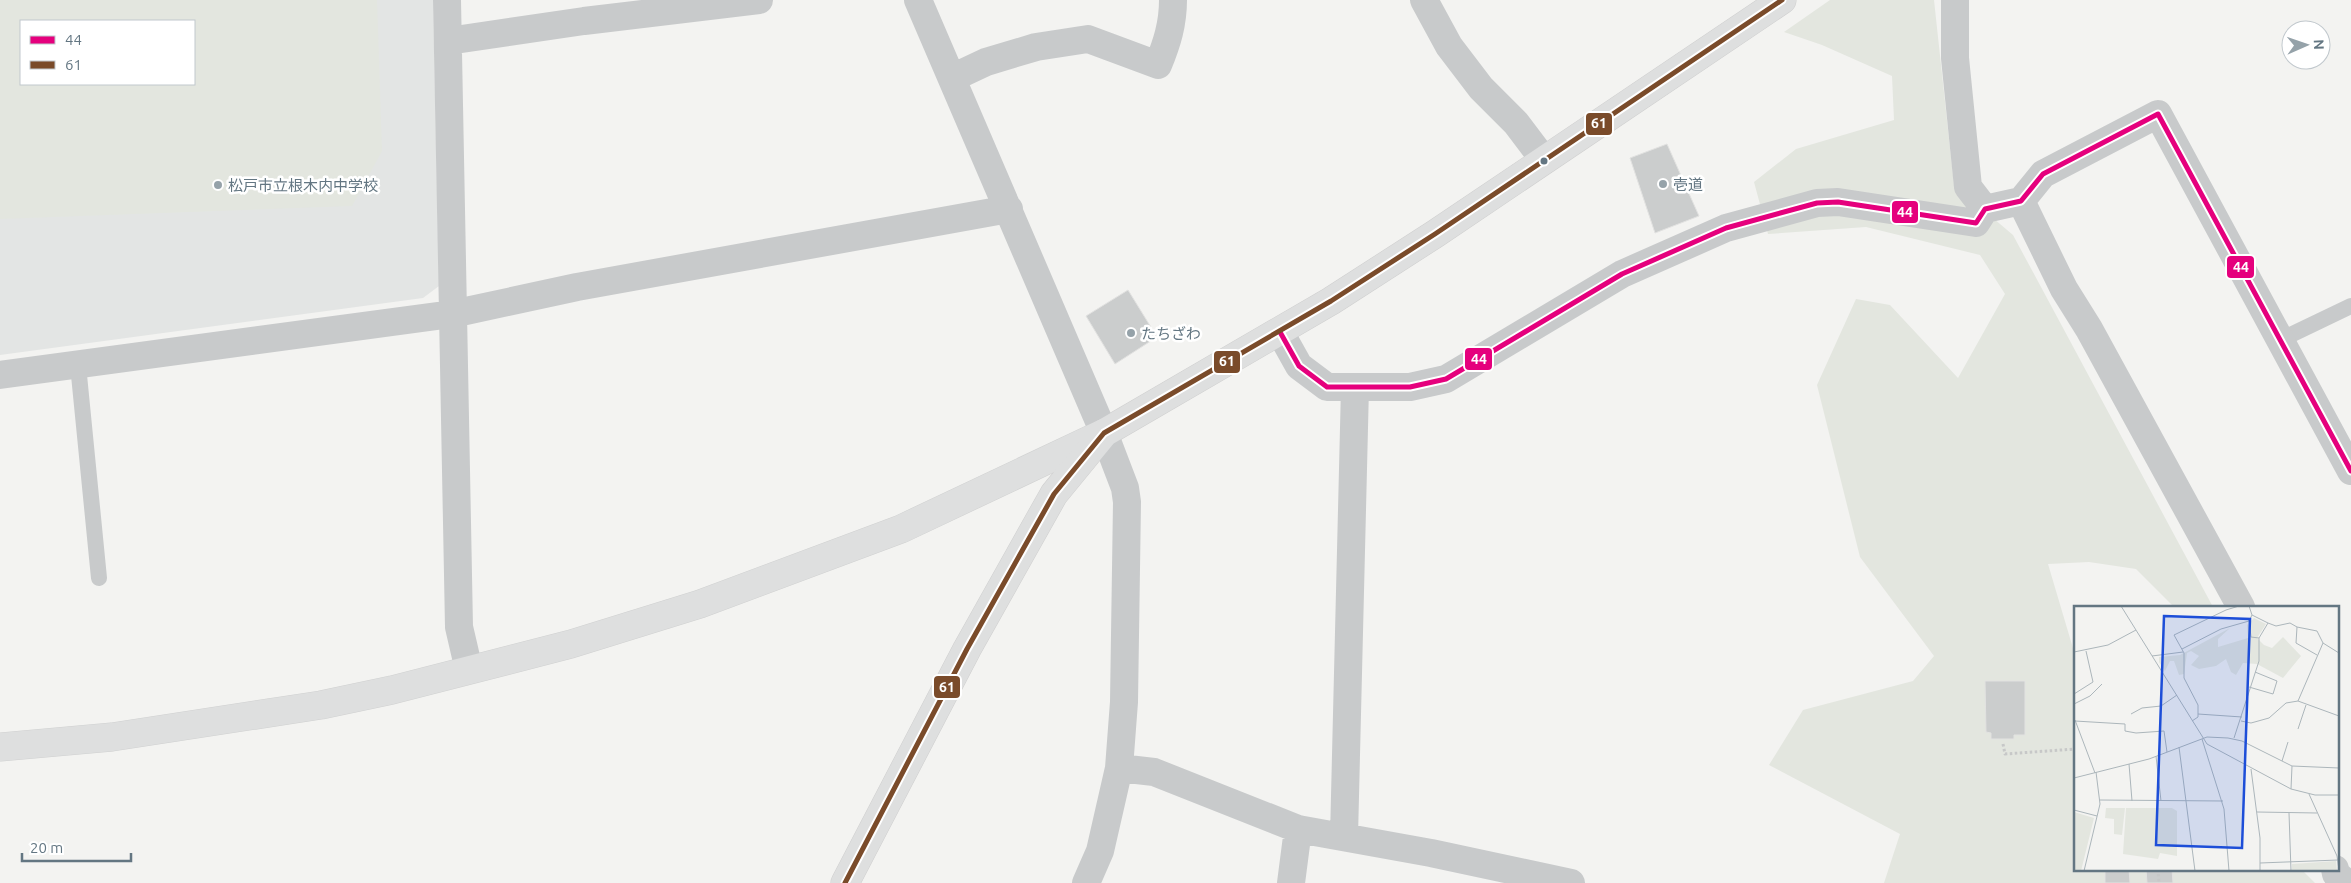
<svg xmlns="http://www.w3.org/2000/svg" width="2351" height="883" viewBox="0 0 2351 883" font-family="Ubuntu,'Noto Sans JP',sans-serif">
	<rect width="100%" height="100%" fill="#f3f3f1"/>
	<path fill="#e3e5e4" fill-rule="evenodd" d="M0 0H433L439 286 423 298 0 355ZM21 21H194V84H21Z"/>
	<path fill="#e3e6df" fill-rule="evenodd" d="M0 0H377L382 151 352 206 0 219ZM21 21H194V84H21Z
		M1830 0H1934L1954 185 2013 235 2213 607H2174L2136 569 2089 562 2048 564 2075 655V869H2151L2152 871 2301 869 2315 883H1884L1900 834 1769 765 1803 710 1913 681 1934 656 1860 557 1817 385 1856 299 1890 305 1958 378 2005 294 1980 255 1866 227 1768 234 1754 182 1796 149 1894 120 1892 76 1822 45 1784 32Z"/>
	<path fill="#cbcdcd" stroke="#e2e2e1" d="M1667 144 1699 216 1655 233 1630 158Z
		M1128 290 1157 337 1115 364 1086 316Z
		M1985 681H2025V735H2014V739H1991V733L1986 732Z
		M2129 869 2130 883H2105V870Z
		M2146 869H2172L2173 883H2147Z"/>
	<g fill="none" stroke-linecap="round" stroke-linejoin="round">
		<g stroke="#d0d1d1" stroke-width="29">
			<path id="secondary" d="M0 747 112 737 321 705 392 690 571 644 700 604 901 529 1104 433"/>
		</g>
		<g stroke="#cfcfcf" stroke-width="29">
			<path id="primary" d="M845 883 967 649 1054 494 1104 433 1331 301 1435 234 1782 0"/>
		</g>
		<path stroke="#c7c8c8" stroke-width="3" stroke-dasharray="2.5 2.5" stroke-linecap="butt" d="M2003 744 2005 754 2075 749
			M2158 869 2159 883"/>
		<path stroke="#c8cacb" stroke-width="16" d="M2280 340 2351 306
			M78 365 99 578"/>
		<path stroke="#c8cacb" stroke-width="28" d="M447 0 459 627 469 670
			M918 0 1104 433 1125 488 1127 502 1124 702 1119 768 1100 851 1086 883
			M1424 0 1449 46 1481 88 1516 123 1544 160
			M1955 0V58L1968 187 1985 209
			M448 41 584 21 759 0
			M952 78 986 62 1036 47 1088 39 1158 65C1167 43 1173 24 1173 0
			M2021 201 2064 289 2089 329 2241 607
			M1280 332 1299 366 1327 387H1410L1446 379 1622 274 1726 228 1817 203 1838 202 1976 223 1985 209 2021 201 2043 174 2158 114 2351 471
			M0 375 452 314 577 287 1009 209
			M1119 768 1154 772 1298 829 1431 853 1571 883
			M1344 837 1355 387
			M2335 869 2336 874 2347 883
			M1291 883 1298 829"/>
		<use href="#secondary" stroke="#dedfdf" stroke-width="28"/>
		<use href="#primary" stroke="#dedfdf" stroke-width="28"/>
		<g stroke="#fff" stroke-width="9">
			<path id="bus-1" d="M1280 332 1299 366 1327 387H1410L1446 379 1622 274 1726 228 1817 203 1838 202 1976 223 1985 209 2021 201 2043 174 2158 114 2351 471"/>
		</g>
		<g stroke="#fff" stroke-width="9">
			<path id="bus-2" d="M845 883 967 649 1054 494 1104 433 1331 301 1435 234 1782 0"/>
		</g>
		<use href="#bus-1" stroke="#e5007d" stroke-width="5"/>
		<use href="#bus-2" stroke="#7a4b2a" stroke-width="5"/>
	</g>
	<circle fill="#637682" stroke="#fff" stroke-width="2" cx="1544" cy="161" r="4.5"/>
	<g fill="#95a2a9" stroke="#fff" stroke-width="2">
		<circle cx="1663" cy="184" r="5"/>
		<circle cx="218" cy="185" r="5"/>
		<circle cx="1131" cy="333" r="5"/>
	</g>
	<g text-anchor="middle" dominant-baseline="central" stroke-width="5" stroke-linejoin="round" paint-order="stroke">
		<g font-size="15" fill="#637682" stroke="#fff" text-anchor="start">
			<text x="1673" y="184">壱道</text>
			<text x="228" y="185">松戸市立根木内中学校</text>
			<text x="1141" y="333">たちざわ</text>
		</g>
	</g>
	<g transform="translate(2074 606)">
		<rect width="265" height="265" fill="#f3f3f1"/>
		<path d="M180 12 192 18 183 32 190 39 198 42 209 31 227 50 209 72 183 58 169 57 162 69 157 66 152 53 142 60 125 63 117 59 125 50 117 45 113 47 110 68 105 69 100 55H96L91 65 85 56V51L106 49 156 22 144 33V41L174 32 173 19ZM32 202H51L48 229 40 228V213L31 212ZM52 202H98L103 205V250L86 247 84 253 49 248ZM0 206 20 212 7 265H0ZM262 255 263 265H218V258Z" fill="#e3e6df"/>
		<path fill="none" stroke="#acb6bb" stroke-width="1" d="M47 0 133 138 217 183 241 189H265M175 0 178 9 194 17 202 20 216 17 223 21M175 14 177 31 185 32M108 43 147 23 175 15 178 9M0 46 34 39 62 24M243 49 222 37 223 21 243 25 249 37 265 47M78 50 109 46M175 81 199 88 203 75 181 66M0 88 19 76 12 45M224 95 249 37M0 98 16 90 28 78M57 108 68 102 87 100 103 89M124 108 168 111M1 114 21 167M1 115 51 118V125L62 127 90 125 93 146M118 115 124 111V99L110 72V47L100 29 152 4 165 0M167 115 177 117 195 112 212 97 224 95 265 110M224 123 232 99M160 132 185 55V32L194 17M128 133 150 203 155 265M105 141 121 265M82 150 87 195M208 155 214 136M55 158 58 195M218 160 265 162M177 163 186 232V265M0 172 75 153 133 131 154 132 168 135 218 160 217 183M235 188 263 250 265 264M26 194 149 195M0 204 23 210M183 206 243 207M215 207 217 265M186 257 264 254M10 265 26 198 22 166"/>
		<path fill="#1d4ed8" fill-opacity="0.15" stroke="#1d4ed8" stroke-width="2.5" d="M90 10 176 13 168 242 82 239Z"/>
		<rect width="265" height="265" fill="none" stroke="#637682" stroke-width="2.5"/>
	</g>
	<g stroke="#fff" stroke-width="2">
		<rect x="1585" y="112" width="28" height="24" rx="5" fill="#7a4b2a"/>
		<rect x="1891" y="200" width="28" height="24" rx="5" fill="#e5007d"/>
		<rect x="2226" y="255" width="29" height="24" rx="5" fill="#e5007d"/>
		<rect x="1464" y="347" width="29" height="24" rx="5" fill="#e5007d"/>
		<rect x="1213" y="350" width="28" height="24" rx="5" fill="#7a4b2a"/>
		<rect x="933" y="675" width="28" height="24" rx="5" fill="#7a4b2a"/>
	</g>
	<g font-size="14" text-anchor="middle" font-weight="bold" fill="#fff">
		<text x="1599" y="128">61</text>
		<text x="1905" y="217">44</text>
		<text x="2241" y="272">44</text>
		<text x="1479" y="364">44</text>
		<text x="1227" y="366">61</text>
		<text x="947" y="692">61</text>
	</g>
	<rect x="20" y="20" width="175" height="65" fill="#ffffff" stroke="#c1c8cd"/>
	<rect x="30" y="36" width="25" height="8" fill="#e5007d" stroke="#c1c8cd"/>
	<text x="65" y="45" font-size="15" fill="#637682">44</text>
	<rect x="30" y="61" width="25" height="8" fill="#7a4b2a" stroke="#c1c8cd"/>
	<text x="65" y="70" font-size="15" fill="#637682">61</text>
	<g transform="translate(2306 45) rotate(88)"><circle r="24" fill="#ffffff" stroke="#c1c8cd"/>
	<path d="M0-4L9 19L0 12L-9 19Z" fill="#95a2a9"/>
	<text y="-8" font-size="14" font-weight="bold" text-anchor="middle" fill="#637682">N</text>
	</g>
	<path d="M22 853v8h109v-8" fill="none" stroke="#637682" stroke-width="2.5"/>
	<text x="30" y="853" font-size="15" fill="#637682" stroke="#ffffff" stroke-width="4" paint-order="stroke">20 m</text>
</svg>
